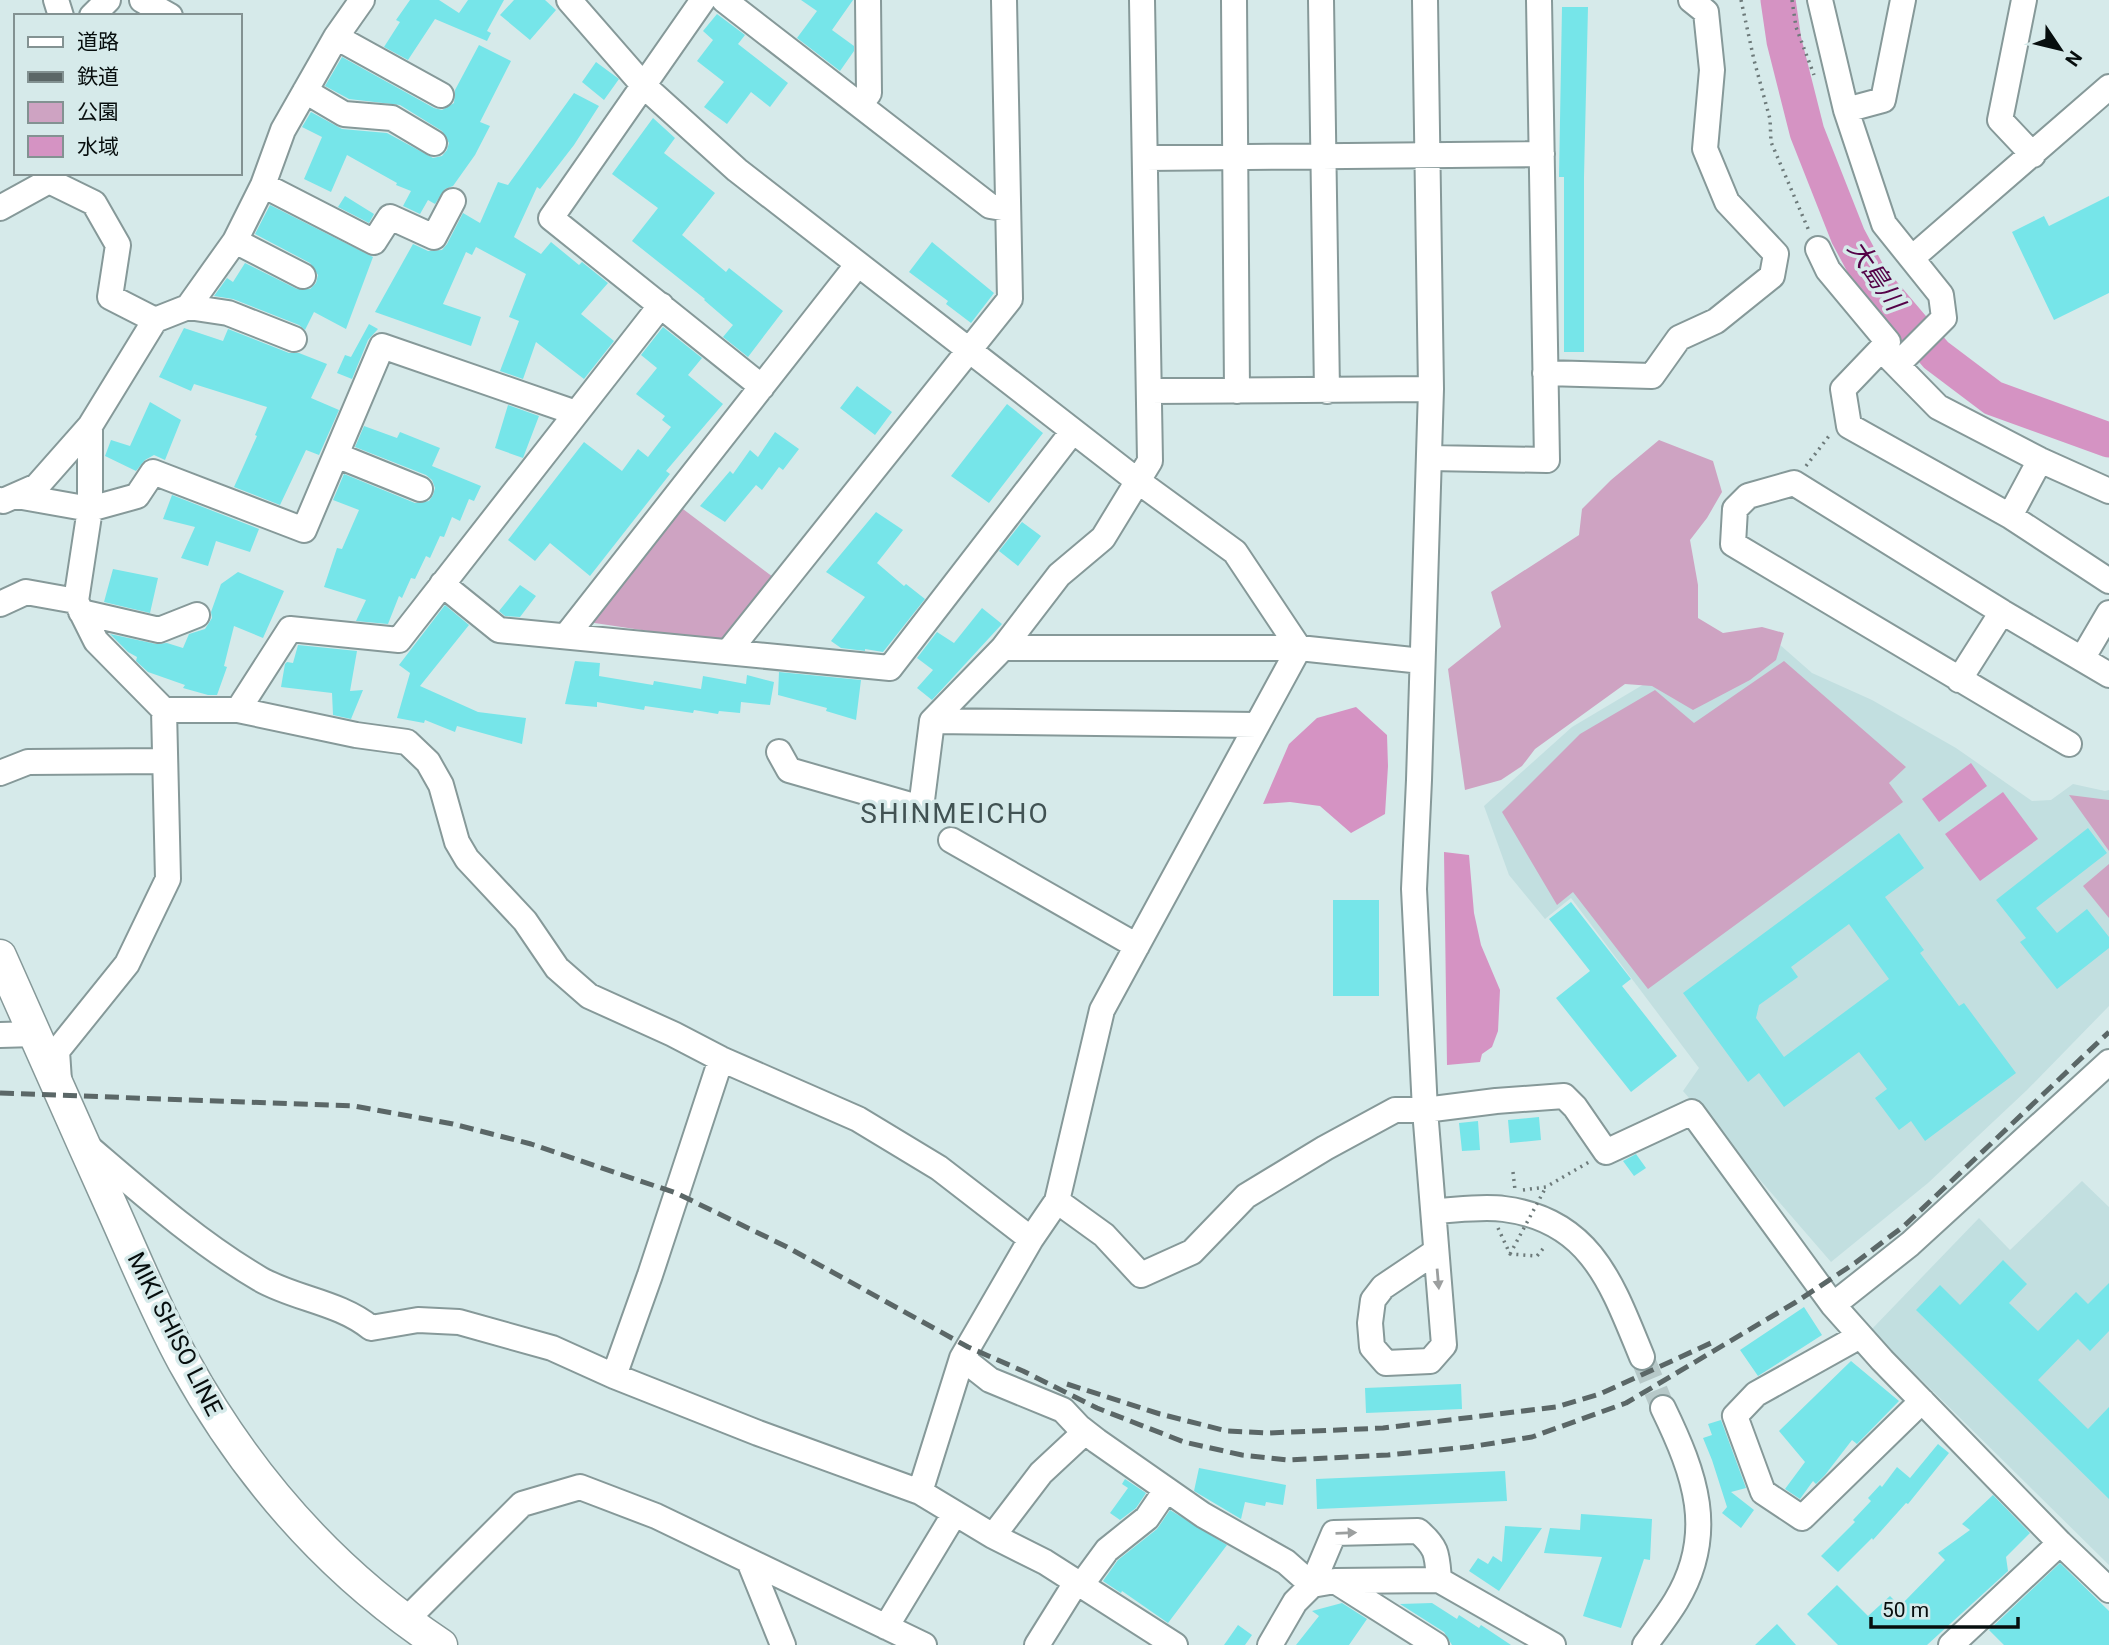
<svg xmlns="http://www.w3.org/2000/svg" width="2109" height="1645" viewBox="0 0 2109 1645" font-family="Roboto,'Noto Sans JP',sans-serif">
	<rect width="100%" height="100%" fill="#d6eaea"/>
	<path fill="#c2dfe0" d="M1779 644 1812 673 1872 700 1956 748 2032 801 2051 800 2073 784 2105 791 2109 790V1006L2027 1090 1928 1183 1831 1262 1683 1091 1699 1068 1571 898 1545 919 1509 875 1484 806 1572 727 1651 680Z
		M2082 1181 2109 1207V1565L1871 1330 1979 1218 2010 1250Z"/>
	<path fill="#cea3c2" d="M1659 440 1713 461 1722 492 1707 518 1690 540 1698 585V618L1723 633 1762 627 1784 633 1776 660 1750 680 1693 710 1652 686 1625 684 1535 749 1522 766 1501 780 1465 790 1448 669 1501 627 1491 592 1579 535 1582 509 1611 480Z
		M679 506 773 577 722 642 588 622Z
		M1784 661 1906 767 1889 783 1903 802 1648 989 1573 892 1557 905 1502 812 1580 734 1655 690 1694 723Z
		M2069 795 2109 800V851Z
		M2109 864V918L2083 886Z"/>
	<path fill="#d593c3" d="M1356 707 1387 735 1388 766 1385 814 1351 833 1320 806 1290 802 1263 804 1289 744 1317 718Z
		M1971 763 1987 786 1939 822 1922 799Z
		M2003 792 2038 839 1980 881 1945 834Z
		M1444 852 1469 855 1474 913 1481 945 1500 990 1498 1031 1492 1047 1482 1054 1480 1062 1447 1065Z"/>
	<g fill="none" stroke-linecap="round" stroke-linejoin="round">
		<path stroke="#d593c3" stroke-width="35" d="M1778 0 1784 41 1807 132 1848 236 1870 277 1936 355 1993 398 2109 440"/>
	</g>
	<path fill="#76e5e9" fill-rule="evenodd" d="M410 0H439L459 13 468 0H504L487 31 491 33 487 41 435 19 408 60 384 47 400 22 396 20Z
		M514 0H545L556 10 530 40 500 15Z
		M801 0H853L832 30 854 46V51L840 71 797 38 817 11Z
		M1562 7H1588L1584 177V352H1564V177H1559Z
		M717 14 745 35 738 44 788 83 770 107 751 92 727 124 704 107 724 82 697 61 713 40 703 31Z
		M479 45 511 61 480 122 490 126 475 155 453 186 445 189 435 204 428 200 420 214 403 206 411 191 396 185 397 183 347 155 331 192 304 179 322 137 302 127 311 112 342 129 387 133 433 158 442 156 447 150 449 143 442 131 400 105 349 99 325 86 342 57 434 108 442 110 454 103 455 90Z
		M596 62 619 79 604 100 582 82Z
		M574 93 599 106 574 145 540 189 537 187 514 237 541 254 551 242 579 265 582 262 608 283 581 314 614 341 584 379 536 342 523 379 500 371 519 321 509 317 526 274 476 247 472 255 466 252 443 304 481 317 471 346 375 312 413 244 428 251 442 250 447 244 463 213 480 223 498 182 508 185Z
		M653 118 675 138 664 153 715 193 682 235 726 272 729 268 783 311 748 357 723 337 733 325 704 300 705 299 632 241 658 208 612 174Z
		M345 196 374 214 369 223 338 207Z
		M2109 196V293L2054 320 2012 232 2044 216 2049 226Z
		M270 205 373 257 346 329 314 312 305 330 299 325 233 299 214 296 227 278 233 282 245 263 297 289H310L316 283 318 275 310 263 255 234Z
		M932 242 994 293 971 323 946 304 948 301 909 272Z
		M369 324 378 329 368 340 352 379 337 373 345 355 351 357Z
		M663 327 702 358 688 375 723 404 666 471 670 474 590 576 550 543 535 561 508 540 584 442 622 471 638 449 648 457 671 427 662 420 665 416 636 394 657 368 641 355Z
		M184 328 223 341 228 329 289 353H299L327 364 311 398 339 410 319 455 306 450 280 505 234 487 257 436 255 435 267 407 194 384 191 391 159 377Z
		M857 386 892 412 875 435 840 408Z
		M150 402 181 420 165 460 154 455 145 460 136 471 105 456 111 440 130 446Z
		M1007 404 1043 433 989 503 951 476Z
		M508 405 539 416 523 458 495 448Z
		M364 426 397 438 400 432 440 448 432 466 481 486 474 501 469 499 460 521 452 517 444 537 440 536 430 558 426 556 415 579 411 578 402 598 399 596 388 624 356 621 366 600 324 587 337 548 342 549 359 510 333 500 344 474 415 503 429 501 433 495 435 488 432 480 426 475 355 447Z
		M775 432 799 449 783 470 779 467 762 490 756 485 725 522 700 506 730 471 733 474 750 450 758 457Z
		M172 495 259 529 250 552 216 541 208 566 181 558 195 527 163 519Z
		M876 512 903 530 877 563 904 586 906 584 925 599 883 652 865 649V651L841 648 831 641 865 597 826 572Z
		M1022 522 1041 536 1018 566 999 551Z
		M113 569 158 578 150 613 104 602Z
		M238 572 284 591 263 638 234 626 224 666 227 667 217 695H208L183 688 185 685 148 672 136 661 137 657 128 652 110 634 156 644 167 643 183 648 189 634 205 629 212 618 211 612 221 584Z
		M520 585 536 596 520 617 505 616 499 611Z
		M445 605 469 625 420 686 478 712 526 718 522 744 457 726 455 732 425 720 424 723 397 718 410 673 399 665Z
		M982 608 1002 624 932 700 917 688 933 670 917 658 937 632 954 643Z
		M298 645 357 651 350 691 363 690 351 719 333 715 332 693 281 687 285 664 287 662 293 663Z
		M575 661 600 663 599 676 653 685 654 681 701 689 703 676 746 684 747 675 774 682 770 705 741 702 740 713 719 711 718 714 694 710 693 713 645 706 644 710 597 702V707L565 704Z
		M779 672 861 680 856 720 826 711 827 708 778 695Z
		M2088 828 2107 853 2036 908 2057 933 2087 909 2109 937V948L2057 989 2020 942 2026 938 1996 900Z
		M1899 833 1924 868 1885 897 1924 950 1920 953 1959 1006 1964 1003 2016 1073 1925 1141 1911 1121 1899 1130 1875 1098 1887 1089 1859 1052 1784 1107 1759 1073 1748 1082 1683 993ZM1849 924 1889 979 1784 1057 1756 1018 1759 1005 1798 977 1791 967Z
		M1333 900H1379V996H1333Z
		M1571 902 1631 979 1622 986 1677 1056 1631 1092 1556 998 1590 971 1549 919Z
		M1539 1117 1541 1140 1510 1143 1508 1120Z
		M1478 1121 1480 1150 1462 1151 1459 1123Z
		M1636 1154 1646 1168 1634 1176 1623 1161Z
		M2003 1260 2027 1284 2009 1303 2038 1331 2076 1292 2088 1304 2109 1283V1331L2090 1351 2078 1339 2038 1380 2088 1429 2109 1407V1499L1916 1310 1940 1285 1960 1305Z
		M1804 1307 1822 1335 1758 1376 1740 1350Z
		M1851 1361 1899 1401 1857 1444 1852 1440 1825 1475 1816 1484 1813 1481 1800 1499 1785 1489 1805 1462 1779 1431Z
		M1461 1384 1462 1409 1366 1413 1365 1388Z
		M1721 1420 1746 1488 1731 1492 1754 1510 1741 1528 1722 1513 1727 1507 1712 1460 1703 1438 1712 1435 1708 1424Z
		M1938 1444 1949 1453 1908 1504 1906 1503 1873 1540 1872 1538 1838 1572 1821 1556 1855 1522 1853 1520 1871 1501 1868 1498 1880 1485 1882 1487 1897 1467 1910 1478Z
		M1199 1468 1286 1485 1283 1505 1266 1502 1265 1506 1245 1502 1241 1519 1194 1491Z
		M1505 1471 1507 1501 1317 1509 1316 1479Z
		M1125 1479 1146 1493 1136 1508 1120 1520 1110 1513 1128 1488 1122 1484Z
		M1993 1495 2030 1533 2006 1557 2008 1571 1927 1645H1838L1807 1614 1837 1585 1868 1616 1890 1596 1900 1606 1945 1560 1938 1553 1970 1530 1962 1524Z
		M1170 1510 1227 1545 1168 1623 1122 1591 1121 1593 1103 1581 1118 1560 1157 1529Z
		M1581 1514 1652 1519 1650 1560 1644 1559 1621 1628 1583 1616 1602 1557 1544 1553 1550 1528 1580 1530Z
		M1505 1526 1542 1528 1499 1591 1469 1571 1478 1558 1488 1564 1493 1556 1502 1562Z
		M2060 1563 2109 1611V1645H2004L1989 1630Z
		M1342 1603 1367 1619 1349 1645H1296L1319 1616 1312 1611Z
		M1432 1603 1457 1619 1459 1615 1479 1628 1481 1625 1511 1645H1452L1444 1632 1400 1604Z
		M1777 1624 1796 1645H1755Z
		M1238 1625 1252 1635 1245 1645H1224Z"/>
	<g fill="none" stroke-linecap="round" stroke-linejoin="round">
		<path stroke="#b7c9c9" stroke-width="24" stroke-dasharray="24 12" stroke-linecap="butt" d="M1642 1357 1663 1408"/>
		<g stroke="#869999" stroke-width="28">
			<path id="minor" d="M56 0 61 16
				M142 0 170 16
				M569 0 644 86 737 170 1139 482 1235 552 1299 648
				M703 0 551 218 762 387
				M724 0 990 206 1008 209
				M1234 0 1237 391
				M1321 0 1327 391
				M1425 0 1431 389 1419 780 1414 889 1425 1110 1444 1345 1430 1361 1386 1363 1372 1347 1370 1323 1373 1300 1383 1287 1435 1252
				M1820 0 1846 110 1884 224 1941 295 1944 318 1898 364
				M2024 0 2000 120 2033 155
				M92 16 108 0
				M336 37 441 95
				M305 91 344 114 392 118 434 143
				M860 105 869 93 868 0
				M1846 110 1883 100 1903 0
				M1145 158 1542 154
				M263 185 374 242 390 217 434 237 453 201
				M0 208 49 181 94 203 118 245 110 297 155 320
				M235 241 303 276
				M1818 249 1828 270 1888 342 1843 389 1849 426 2010 516 2109 581
				M1912 258 2109 87
				M188 307 228 313 294 339
				M1886 354 1938 407 2040 460 2109 491
				M1545 373 1652 376 1679 338 1716 321 1772 276 1776 254 1727 202 1705 149 1712 70 1706 12 1691 0
				M1149 391 1431 389
				M336 455 420 489
				M1429 458 1547 460 1539 0
				M17 496 90 509 137 496 153 472 304 530 382 346 576 413
				M0 500 3 501 37 486 90 426 155 320 188 307 235 241 263 185 283 130 336 37 362 0
				M2010 516 2040 460
				M442 584 499 630 890 668 1073 431
				M76 601 90 509V426
				M0 604 26 592 76 601 96 641 164 710H238L356 735 407 742 428 762 441 785 457 842 467 859 525 921 557 968 589 996 673 1034 721 1059 858 1119 939 1168 1031 1239
				M81 612 159 630 197 615
				M566 636 858 264
				M1003 648H1299L1422 661
				M728 652 1010 299 1004 0
				M2082 659 2109 613
				M1959 680 2002 612
				M238 710 290 629 399 640 661 305
				M932 721 1257 725
				M2069 744 1733 544 1735 509 1748 496 1794 483 2002 612 2109 675
				M779 752 789 770 921 808 932 721 1003 648 1059 575 1103 538 1150 461 1142 0
				M0 773 28 762 165 761
				M951 840 1137 946
				M0 1035 35 1034
				M59 1081 57 1051 127 964 168 879 164 710
				M86 1145C141 1192 197 1242 260 1279 295 1299 339 1302 371 1328L418 1320 459 1322 552 1348 614 1376 758 1433 920 1492 993 1536 1045 1562 1175 1645
				M1057 1201 1104 1235 1141 1275 1192 1252 1246 1196 1325 1148 1395 1110H1425L1496 1101 1564 1096 1575 1107 1606 1152 1692 1112 1833 1305 1882 1360 2060 1543 2109 1590
				M1435 1211C1457 1210 1482 1206 1504 1209 1592 1220 1613 1287 1642 1357
				M1833 1305 1910 1244 2109 1062
				M1860 1336 1756 1394 1735 1416 1763 1492 1802 1518 1922 1401
				M962 1358 990 1380 1063 1410 1079 1427 1097 1441 1203 1515 1286 1562 1312 1585 1334 1533 1418 1531C1438 1548 1437 1555 1439 1580
				M614 1376 650 1275 721 1059
				M920 1492 962 1358 1031 1239 1057 1201 1102 1010 1299 648
				M993 1536 1041 1473 1085 1432
				M749 1561 783 1645
				M1335 1581 1436 1645
				M1082 1584 1107 1550 1147 1518 1166 1490
				M405 1621 522 1504 580 1487 656 1516 924 1645
				M886 1627 955 1513
				M1037 1645 1077 1581
				M1270 1645 1295 1602 1312 1585 1335 1581 1439 1580 1553 1645
				M1645 1645C1655 1631 1667 1616 1676 1601 1717 1533 1695 1474 1663 1408
				M1951 1645 2060 1543"/>
		</g>
		<g stroke="#869999" stroke-width="35">
			<path id="major" d="M0 956C37 1039 73 1121 110 1203 134 1256 156 1311 184 1362 247 1476 332 1573 441 1645"/>
		</g>
		<path stroke="#6d7a7a" stroke-width="3.5" stroke-dasharray="2 5" stroke-linecap="butt" d="M1741 0 1754 60 1770 119 1771 142 1809 231
			M1792 0 1796 27 1814 75
			M1806 466 1829 436
			M1513 1172 1515 1190
			M1523 1190 1546 1187 1589 1162
			M1498 1228 1510 1254 1537 1256 1546 1245"/>
		<use href="#minor" stroke="#fff" stroke-width="24"/>
		<use href="#major" stroke="#fff" stroke-width="32"/>
		<path stroke="#5b6767" stroke-width="5" stroke-dasharray="14 7" stroke-linecap="butt" d="M0 1093 354 1106 453 1124 531 1144 676 1193 787 1247 968 1347 1023 1371 1097 1408 1184 1442 1242 1455 1288 1460 1388 1455 1469 1447 1532 1437 1626 1403 1796 1302 1855 1263 1904 1226 2109 1032
			M1067 1384 1160 1414 1227 1431 1269 1433 1383 1428 1556 1407 1600 1394 1711 1343"/>
		<path stroke="#6d7a7a" stroke-width="3.5" stroke-dasharray="2 5" stroke-linecap="butt" d="M1510 1254 1546 1187"/>
	</g>
	<defs><path id="oneway-solid" d="M-6-.8H1V-3.2L6.5 0L1 3.2V.8H-6Z" transform="scale(1.75)"/></defs>
	<g fill="#9c9f9f">
		<use href="#oneway-solid" transform="translate(1438 1279) rotate(85)"/>
		<use href="#oneway-solid" transform="translate(1346 1533) rotate(-2)"/>
	</g>
	<g text-anchor="middle" dominant-baseline="central" stroke-width="7" stroke-linejoin="round" paint-order="stroke">
		<g font-size="24" fill="#070e0e" stroke="#d6eaea">
			<text transform="translate(175 1334) rotate(63)">MIKI SHISO LINE</text>
		</g>
		<g font-size="26" font-style="italic" fill="#540247" stroke="#d6eaea">
			<text transform="translate(1876 275) rotate(56)">大島川</text>
		</g>
		<g font-size="28" letter-spacing="2" fill="#415253" stroke="#d6eaea">
			<text x="955" y="813">SHINMEICHO</text>
		</g>
	</g>
	<rect x="14" y="14" width="228" height="161" fill="#d6eaea" stroke="#839292" stroke-width="2"/>
	<rect x="28" y="37" width="35" height="10" fill="#ffffff" stroke="#839292" stroke-width="2"/>
	<text x="77" y="49" font-size="21" fill="#070e0e">道路</text>
	<rect x="28" y="72" width="35" height="10" fill="#5b6767" stroke="#839292" stroke-width="2"/>
	<text x="77" y="84" font-size="21" fill="#070e0e">鉄道</text>
	<rect x="28" y="102" width="35" height="21" fill="#cea3c2" stroke="#839292" stroke-width="2"/>
	<text x="77" y="119" font-size="21" fill="#070e0e">公園</text>
	<rect x="28" y="136" width="35" height="21" fill="#d593c3" stroke="#839292" stroke-width="2"/>
	<text x="77" y="154" font-size="21" fill="#070e0e">水域</text>
	<g transform="translate(2060 49) rotate(125)" stroke="#d6eaea" stroke-width="5" paint-order="stroke">
	<path d="M0-5L12 26L0 18L-12 26Z" fill="#070e0e"/>
	<text y="-10" font-size="19" font-weight="bold" text-anchor="middle" fill="#070e0e">N</text>
	</g>
	<path d="M1871 1617v10h147v-10" fill="none" stroke="#070e0e" stroke-width="3.5"/>
	<text x="1882" y="1617" font-size="21" fill="#070e0e" stroke="#d6eaea" stroke-width="5" paint-order="stroke">50 m</text>
</svg>
